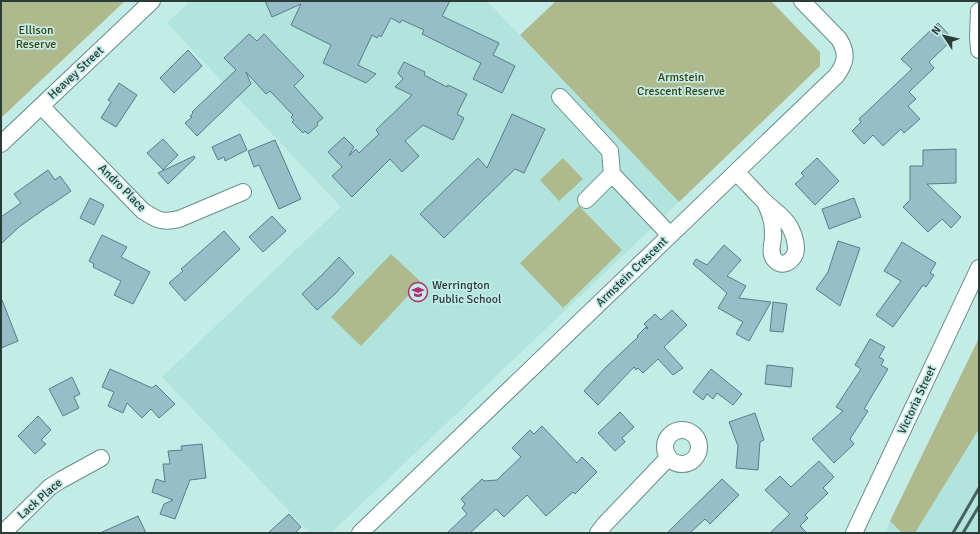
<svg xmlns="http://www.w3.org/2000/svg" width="980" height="534" viewBox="0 0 980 534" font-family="Signika,sans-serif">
	<rect width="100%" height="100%" fill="#c3ece7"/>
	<path fill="#b0e4dd" d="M190 1H487L679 202 331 533H310L162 377 341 207 167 23Z
		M979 429V533H915Z
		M890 521 902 533H885Z"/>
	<path fill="#aeb98e" d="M1 1H125L1 118Z
		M556 1H771L820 52V66L679 202 520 35Z
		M563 158 583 179 559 201 540 180Z
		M579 206 622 250 563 308 520 263Z
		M391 254 421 282 361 346 331 317Z
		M979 338V429L915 533H902L890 521Z"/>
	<path fill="#97bdc9" stroke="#597d88" d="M265 1H450L442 16 499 43 493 55 515 66 502 93 473 79 481 63 422 34 424 30 402 20 400 23 391 18 381 37 379 35 377 38 372 35 358 65 376 74 366 83 323 63 331 45 291 25 301 4 272 17Z
		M938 23 953 39 929 62 934 68 909 92 916 99 908 106 920 119 904 133 901 129 883 146 873 135 864 144 852 131 861 122 859 119 912 69 901 59Z
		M249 34 257 41 264 34 304 76 294 86 323 118 317 123 318 125 308 134 305 131 303 133 292 122 294 120 291 117 293 115 270 91 266 94 246 72 251 84 197 136 185 123 192 117 190 116 193 113 192 112 236 70 224 58Z
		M188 50 202 66 174 93 160 78Z
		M404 62 425 72 424 75 447 87 448 85 467 94 457 114 464 118 453 140 423 125 405 141 419 156 402 172 390 159 352 197 332 176 342 167 328 152 344 137 354 147 349 156 356 149 359 153 379 134 376 130 412 95 395 87 403 79 398 73Z
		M119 83 137 95 116 127 101 118 111 102 108 100Z
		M512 114 545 129 524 173 515 169 444 238 420 214 478 158 487 168Z
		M240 134 247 150 225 161 224 157 218 160 212 147Z
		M163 139 178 155 163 170 147 153Z
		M275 140 301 199 279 209 259 165 254 167 248 151Z
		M956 149V183L927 184 961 217 951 228 942 219 928 232 903 207 910 200V166H923V150Z
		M194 156 195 158 168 184 158 173Z
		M817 158 839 181 815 205 795 184 804 176 801 173Z
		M48 170 55 180 60 176 71 191 51 205H50L19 227 1 244V217L21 203 14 194Z
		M90 198 104 205 94 225 80 218Z
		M854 198 861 217 829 229 822 209Z
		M272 216 286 231 263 252 249 237Z
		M224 231 240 249 185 301 169 283 183 271 181 269Z
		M102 235 127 247 121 257 150 272 133 304 114 295 121 281 93 267 94 264 89 261Z
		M838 241 860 248 840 306 816 289 828 272Z
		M902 242 936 263 930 273 934 275 926 287 923 285 893 327 876 315 901 281 884 271Z
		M724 245 741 260 727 276 746 286 739 298 771 302 749 341 736 334 743 322 718 308 727 293 693 264 696 259 707 265Z
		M339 257 354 273 335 294 317 310 302 294 322 275Z
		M1 300H2L18 341 1 348Z
		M773 302 787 304 783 332 770 331Z
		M672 310 687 325 664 347 683 368 673 375 658 359 643 373 638 368 636 370 634 367 598 405 584 391 605 368 638 337 637 336 646 327 647 329 648 328 644 324 655 314 661 320Z
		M870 339 885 347 879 357 884 360 881 365 888 369 864 409 868 411 850 439 854 444 834 463 812 439 843 411 836 407 861 369 855 365Z
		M767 365 793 368 791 387 765 384Z
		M110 369 152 388 156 385 175 404 159 418 151 409 142 418 127 403 123 413 108 406 114 392 102 387Z
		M711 369 742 394 733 405 717 393 713 399 707 394 703 400 693 392Z
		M72 377 80 394 74 397 79 408 63 416 49 389Z
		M620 412 634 427 622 438 625 442 615 451 598 433Z
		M755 413 764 440 760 442 758 470 736 468 738 446 729 422Z
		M38 416 51 430 41 440 46 444 35 454 18 436Z
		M542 426 577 463 582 457 597 472 575 494 573 492 546 516 527 495 504 517 496 509 470 533H447L467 514 462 508 465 504 461 499 482 479 484 481 497 480 521 457 512 448 530 430 534 434Z
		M202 444 206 478 190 480 175 519 160 514 164 504 173 500 152 492 156 479 165 482 163 464H170L168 451 182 450 181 446Z
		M819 461 834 477 823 488 828 493 805 515 808 518 800 526 807 533H770L790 514 765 490 780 476 791 487Z
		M722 479 739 495 710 524 705 519 690 533H667Z
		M289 514 301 527 295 533H268Z
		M138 516 146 533H100Z"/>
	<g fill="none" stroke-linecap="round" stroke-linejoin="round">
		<g stroke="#678e89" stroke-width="18">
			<path id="minor" d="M979 11 978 36 979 50
				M560 97 610 151 612 174
				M41 106 143 211C157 220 162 223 179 219L243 192
				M1 144 152 1
				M736 172C746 182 755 192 764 201 773 210 784 216 790 227 793 233 796 241 796 248 796 258 785 269 776 261 769 255 772 246 773 238 773 233 773 227 772 222 771 215 768 209 765 202
				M586 200 612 174 670 235
				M665 447a17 17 0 1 1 34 0a17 17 0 1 1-34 0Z
				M3 533 50 487 61 480 101 458
				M360 533 836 76C846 63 848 54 839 39L802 1
				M598 533 605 524 668 458
				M854 533 979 268"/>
		</g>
		<use href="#minor" stroke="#fff" stroke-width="16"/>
		<path stroke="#4a605d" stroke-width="3" d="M953 533 979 488
			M963 533 979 506"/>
	</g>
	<defs>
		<g id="school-ring" transform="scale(1)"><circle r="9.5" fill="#c3ece7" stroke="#b42e73" stroke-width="1.5"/><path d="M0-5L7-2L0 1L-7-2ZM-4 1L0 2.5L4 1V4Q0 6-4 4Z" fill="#b42e73"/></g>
	</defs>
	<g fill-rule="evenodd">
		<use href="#school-ring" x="418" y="292"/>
	</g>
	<g text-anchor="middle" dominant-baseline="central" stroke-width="3.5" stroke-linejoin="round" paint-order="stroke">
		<g font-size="12" fill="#38410d" stroke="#c3ece7">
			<text x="36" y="30">Ellison<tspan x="36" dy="14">Reserve</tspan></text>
			<text x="681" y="77">Armstein<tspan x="681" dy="14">Crescent Reserve</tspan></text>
		</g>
		<g font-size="12" fill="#2a3b38" stroke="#c3ece7">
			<text transform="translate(76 73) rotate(-43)">Heavey Street</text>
			<text transform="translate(122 188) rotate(45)">Andro Place</text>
			<text transform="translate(632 272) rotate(-44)">Armstein Crescent</text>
			<text transform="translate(917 400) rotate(-65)">Victoria Street</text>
			<text transform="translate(40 499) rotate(-41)">Lack Place</text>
		</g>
		<g font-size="12" fill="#2a3b38" stroke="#c3ece7" text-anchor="start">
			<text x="432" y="285">Werrington<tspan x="432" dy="14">Public School</tspan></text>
		</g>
	</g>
	<rect width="980" height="534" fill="none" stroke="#2a3b38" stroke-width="4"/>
	<g transform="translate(944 36) rotate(305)" stroke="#c3ece7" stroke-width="3" paint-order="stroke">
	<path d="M0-3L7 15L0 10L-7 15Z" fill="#2a3b38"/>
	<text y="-6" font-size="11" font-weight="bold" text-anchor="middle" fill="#2a3b38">N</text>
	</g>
</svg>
